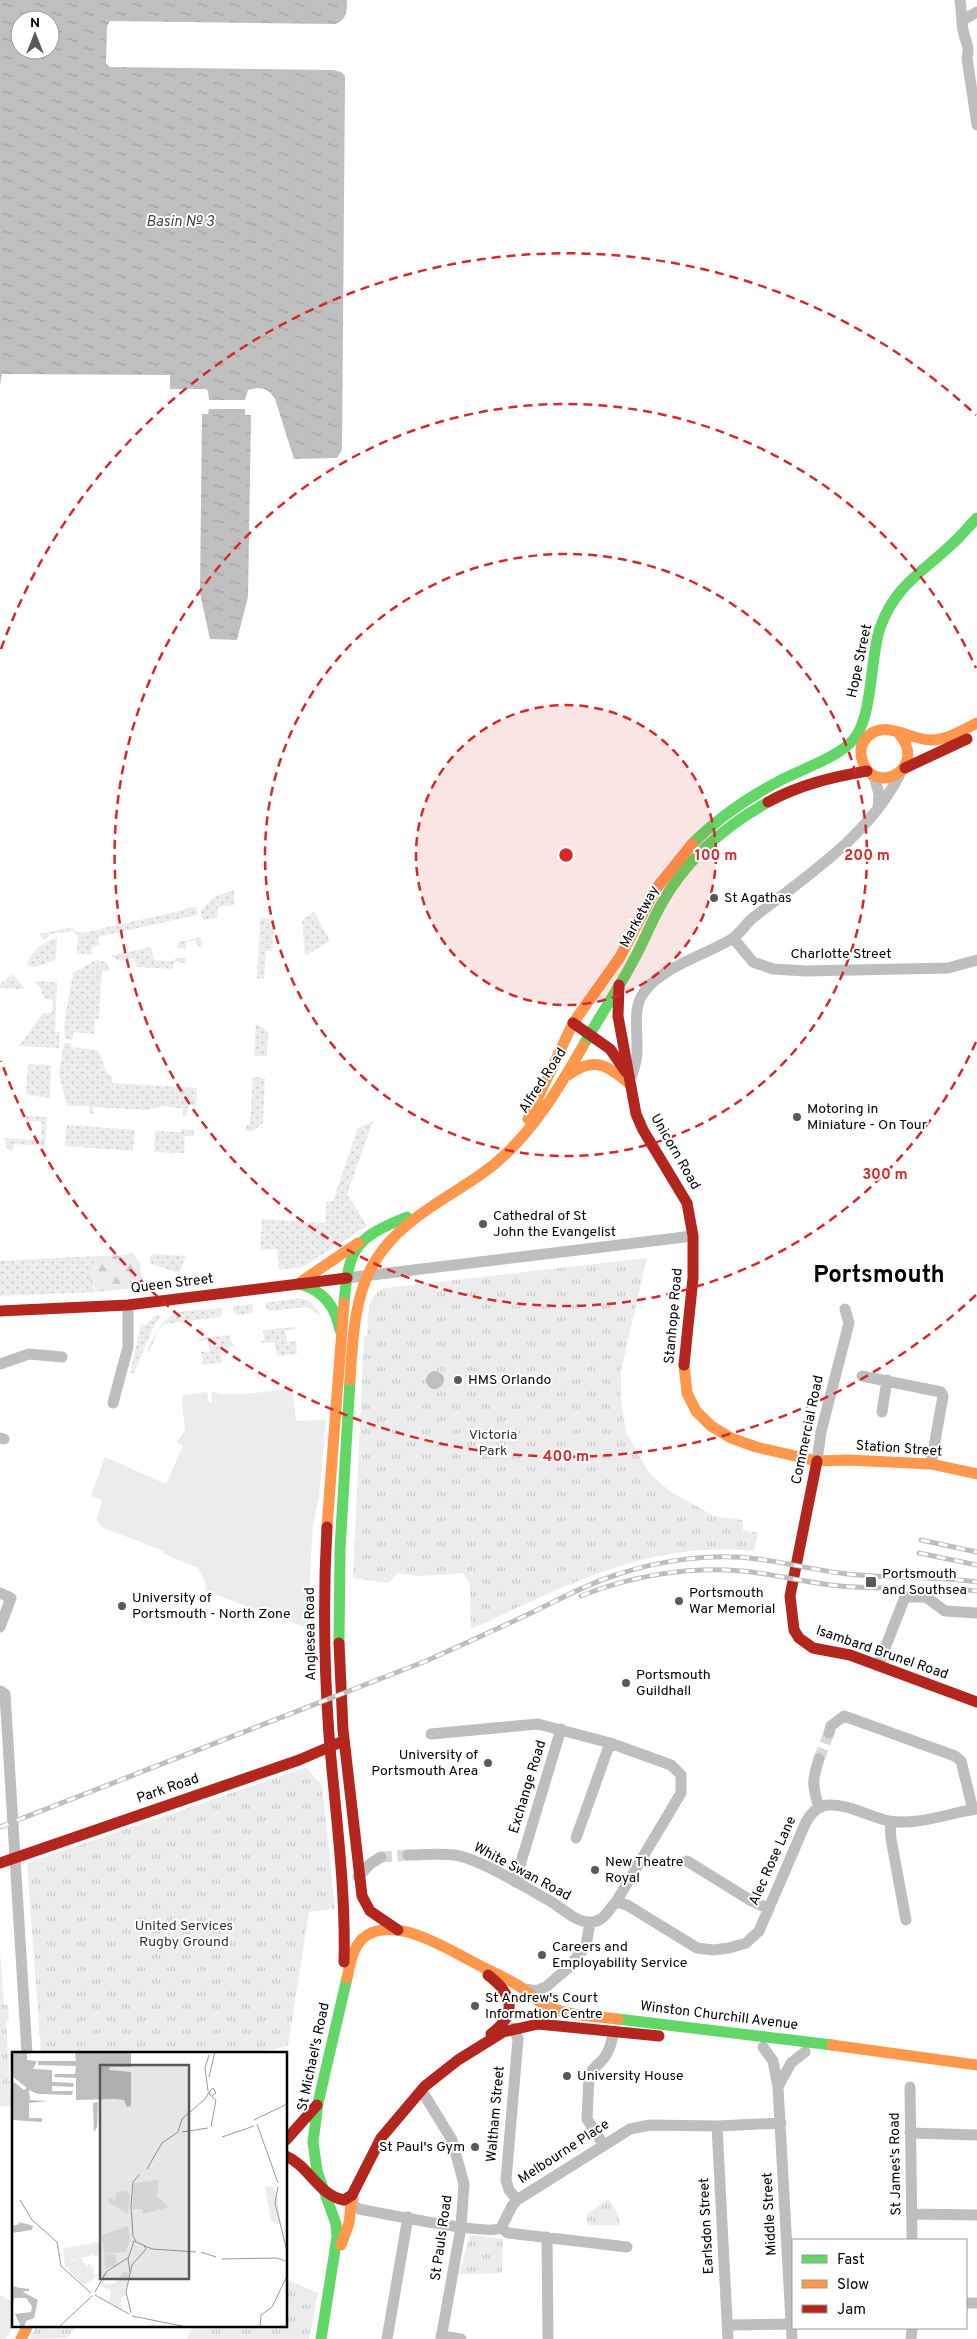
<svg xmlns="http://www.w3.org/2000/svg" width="977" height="2339" viewBox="0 0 977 2339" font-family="Overpass,sans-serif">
	<defs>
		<pattern id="grass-dots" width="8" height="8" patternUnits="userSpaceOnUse" patternTransform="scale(1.25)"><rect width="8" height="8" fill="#ececec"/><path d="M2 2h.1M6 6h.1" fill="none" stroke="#c9c9c9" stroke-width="1.8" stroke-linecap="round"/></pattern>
		<pattern id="forest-firs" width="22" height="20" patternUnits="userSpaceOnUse" patternTransform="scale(1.25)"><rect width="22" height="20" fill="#ececec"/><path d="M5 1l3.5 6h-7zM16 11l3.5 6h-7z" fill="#c9c9c9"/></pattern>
		<pattern id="park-tufts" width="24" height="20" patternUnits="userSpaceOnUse" patternTransform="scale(1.25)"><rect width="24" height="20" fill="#ececec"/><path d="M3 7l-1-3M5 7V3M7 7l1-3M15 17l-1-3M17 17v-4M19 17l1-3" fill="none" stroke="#c9c9c9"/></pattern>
		<pattern id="water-ripples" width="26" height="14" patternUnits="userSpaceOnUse" patternTransform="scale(1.25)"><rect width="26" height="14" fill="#bfbfbf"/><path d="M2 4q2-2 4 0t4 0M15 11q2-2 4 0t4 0" fill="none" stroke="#a2a2a2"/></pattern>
	</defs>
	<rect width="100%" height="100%" fill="#fff"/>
	<path fill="url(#grass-dots)" d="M234 890V905L218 907 217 918 203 920 201 911 214 897Z
		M190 907H196L198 915 98 937 100 945 92 947 91 955 77 953 78 937 73 931 51 934 44 940 39 934 73 927 74 931 82 933 184 910Z
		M314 912 330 941 305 956 302 920Z
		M260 919H274L272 951H266L264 979 257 978Z
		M201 937 202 947H198L195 940 186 942V950L177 947 178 942Z
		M57 938 56 960 35 967 27 966C29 953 44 940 57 938Z
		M151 947 154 960 173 961 176 958H185L187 963 174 962 173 969 137 967 134 959 121 961 110 956Z
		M96 960 106 962 110 970 102 971 99 1019H95L94 1034 73 1032 72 1040 65 1039 64 1026 73 973Z
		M13 974 25 989 0 988V984Z
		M34 981 57 982 55 1032H60L59 1048 19 1046 43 1013H52L53 1000 44 999 41 989Z
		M256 1023 268 1032 267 1056H254Z
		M64 1043H71V1047L97 1050C105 1059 101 1070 112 1076V1083L197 1088 196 1106 188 1105 187 1116H183V1109L163 1106 146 1110 94 1107 93 1114 89 1113V1106H67L59 1074Z
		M28 1064 51 1065 50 1098 26 1095Z
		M253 1077 265 1078 263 1123 253 1131H246V1125H250Z
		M24 1116 47 1117 45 1146 14 1144 12 1152 7 1148 4 1138 41 1140 42 1122 24 1120Z
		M373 1121 347 1194 367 1226 303 1267 279 1270 277 1249 260 1250 262 1219 325 1223 326 1201H333L358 1128Z
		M67 1125 135 1130 133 1151 65 1146Z
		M182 1129 194 1130 193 1136H185L184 1153 154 1152 155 1131 181 1132Z
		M153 1254 186 1256 179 1273 151 1264 149 1258Z
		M97 1256 99 1265 92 1270 93 1288 97 1292 0 1296V1261Z
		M299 1298 310 1301 322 1317 307 1307 270 1311 266 1308 265 1303Z
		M253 1304 252 1313 238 1315 234 1313 233 1306Z
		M222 1308V1315L219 1317 164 1324 158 1331 149 1352 147 1351C167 1306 176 1312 222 1308Z
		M161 1315 153 1328 134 1373H130L141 1324 146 1325 154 1316Z
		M294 1327 297 1329 285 1331 287 1342 296 1341 297 1354 277 1356 275 1342 261 1343 264 1339 263 1330Z
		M230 1335 231 1342 235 1346 220 1348 222 1362 203 1365 201 1352 210 1351 208 1340 197 1341 200 1338Z"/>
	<path fill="url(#forest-firs)" d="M127 1253H133L140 1263 144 1287 97 1292 88 1277 89 1272 98 1267 97 1256 127 1255Z"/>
	<path fill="url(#park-tufts)" d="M647 1258 621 1370V1399L626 1432 649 1473 671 1492 714 1516 742 1520 743 1530 758 1533 754 1551C645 1541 567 1586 471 1629L470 1584 463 1573 421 1576 397 1573 392 1580 387 1583 353 1578 364 1336H367C368 1321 366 1293 385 1288Z
		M307 1767C311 1775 317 1778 322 1785L335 1909 309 1912 288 2046 254 2053H41L27 1863Z
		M0 1951 4 2005H8L9 2021H6L11 2105 0 2106Z
		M608 2199 615 2209 621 2225H587V2214Z
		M470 2235 503 2239 502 2273 459 2274Z
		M286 2279 318 2293 309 2339H187L194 2325H286Z
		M37 2325H76L68 2338 30 2339Z"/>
	<path fill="#ececec" d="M292 1385 296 1421 326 1420 319 1497 313 1525 307 1628 205 1591 206 1584 198 1568 164 1554V1551L101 1527 97 1518 102 1500 91 1496 105 1457 166 1484 183 1446 177 1442 185 1430 182 1401 183 1395 207 1392 209 1403H212L211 1391 221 1394H245L280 1390Z
		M0 2044 4 2100H0Z
		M0 2295 14 2303V2324L6 2339H0Z"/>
	<path fill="url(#water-ripples)" fill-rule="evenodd" d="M0 0H347C347 11 347 20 335 24L110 21 107 26 106 63 110 67 333 70 341 72 345 76 342 450 337 458 294 459 275 399C268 387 259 387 248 390L245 400H209L208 391 206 389H170V375L2 374 0 385ZM20 20H50V50H20Z
		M209 409H245V415H251L248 597 237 640 210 639 200 593 202 414H208Z
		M426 1380a9 9 0 1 1 18 0a9 9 0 1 1-18 0Z"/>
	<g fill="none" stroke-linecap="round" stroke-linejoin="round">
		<path stroke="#d9d9d9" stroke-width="11" stroke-dasharray="11 5.5" stroke-linecap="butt" d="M819 1759 829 1733
			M381 1857 408 1855"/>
		<path stroke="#bebebe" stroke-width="11" d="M960 0C962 10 961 25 964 34 966 43 970 47 967 58L977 125
			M963 20 977 12
			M874 776 879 794 878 809
			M733 938 753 962 773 969 806 971 948 968 977 960
			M632 1075C634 1068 637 1060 637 1053 638 1036 633 1012 641 997 656 968 707 955 733 938 741 933 746 923 754 917 808 875 870 835 901 772
			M347 1278 693 1236
			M0 1364 29 1354 62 1357
			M862 1376 941 1392 943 1396 931 1464
			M113 1403 128 1347V1305
			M882 1412 887 1380
			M0 1438 4 1439
			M817 1461 821 1432 849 1323 845 1309
			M0 1593 11 1598 0 1627
			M878 1666 905 1597H926L945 1611 977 1613
			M0 1691 5 1694 27 2053
			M829 1733 831 1726 844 1716 955 1756 961 1761 973 1810
			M819 1807C812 1786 812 1780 819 1759
			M890 1821 891 1839 906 1920
			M576 1838 610 1743
			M408 1855C424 1855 439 1853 454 1855 479 1858 526 1888 550 1901 562 1908 575 1922 590 1922 603 1923 608 1910 616 1902L681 1793V1775L671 1765 610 1743 538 1724 431 1734
			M687 1861 750 1900 769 1909
			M358 1877 370 1864 381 1857
			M515 1882 561 1729
			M616 1902 627 1905 697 1948 713 1950 729 1948 746 1943 759 1931 806 1822C811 1813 818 1805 829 1805 849 1804 870 1817 889 1821 917 1826 949 1813 977 1809
			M525 1989 536 1991 547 1986 568 1968 586 1946 590 1922
			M514 2028 518 2039 506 2180 509 2190 517 2200
			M763 2047 773 2061 778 2087 792 2339
			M778 2087 791 2063 805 2052
			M910 2087 912 2240
			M419 2093 425 2096 452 2140 464 2184 461 2227 441 2339
			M717 2126 728 2339
			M910 2133 977 2135
			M603 2144 587 2119 589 2077C591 2068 599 2065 604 2058 610 2050 612 2041 614 2031
			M353 2196V2205L359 2209C380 2213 490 2236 501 2228
			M912 2214 977 2215
			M501 2228 512 2206 517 2200 630 2129 650 2125 717 2126 781 2123
			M501 2228 508 2233 627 2247
			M547 2237 548 2339
			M966 2303H977
			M728 2325 790 2324
			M441 2336 461 2339
			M387 2339 408 2217
			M911 2339 912 2328"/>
		<path stroke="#63d668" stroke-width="11" d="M692 844C718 818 749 797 781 780 802 769 839 757 854 739 873 716 870 657 880 628 895 586 920 574 951 545 960 537 968 527 977 518
			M583 1046C599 1017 618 990 633 961 644 942 651 922 662 903 686 860 725 826 768 802
			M300 1284C324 1291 335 1306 340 1330
			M344 1303C349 1247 355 1238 407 1217
			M339 1643 340 1549 350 1380
			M618 2019 832 2045
			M321 2339 337 2237 336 2224 317 2171 313 2142 318 2103 347 1978"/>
		<path stroke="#ff974d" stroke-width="11" d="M899 734C927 766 881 794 865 767 861 759 859 749 864 741 880 716 909 740 931 740 947 740 963 730 977 723
			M568 1075C595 1056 606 1065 630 1084
			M528 1119 573 1023 620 957 655 890 692 844
			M302 1281 358 1243
			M684 1365 687 1393 696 1411 711 1426 731 1438 756 1447 817 1461 848 1460 931 1464 977 1474
			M350 1380C355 1298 359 1255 431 1207 453 1192 477 1179 497 1162 534 1130 559 1088 583 1046
			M327 1527 344 1303
			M347 1978C350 1964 352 1950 362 1939 391 1912 447 1949 475 1963 489 1971 505 1977 519 1986 528 1992 536 2001 547 2006 568 2016 594 2016 618 2019
			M832 2045 977 2065
			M341 2245 349 2223 352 2195
			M21 2339 28 2325"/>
		<path stroke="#b3261e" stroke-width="11" d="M905 768 967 739
			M768 802C799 785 832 777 867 771
			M619 985 618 1016 636 1114 643 1130 687 1203 693 1236V1278L684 1365
			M573 1023 610 1049 626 1072
			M0 1311 128 1305 347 1278
			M817 1461 790 1596 794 1630 799 1638 813 1648 850 1655 977 1702
			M327 1527C323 1597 324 1666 329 1735 335 1811 346 1886 344 1962
			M339 1643 343 1730 362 1896 370 1911 398 1930
			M0 1863 299 1760 341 1742
			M488 1975C513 1994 518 2014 491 2034
			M286 2140 317 2105
			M286 2156C309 2166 319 2196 344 2200L352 2195 381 2138 425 2086 458 2060 503 2032 538 2024 659 2036"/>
		<g stroke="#bebebe" stroke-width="5">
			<path id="rail" d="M921 1540 977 1552
				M919 1553 977 1565
				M581 1596C630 1576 689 1566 742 1571 775 1574 807 1583 840 1586 885 1590 932 1586 977 1591
				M0 1827 426 1661C462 1645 497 1629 533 1612 560 1599 587 1584 616 1575 660 1560 712 1553 758 1559 789 1563 818 1571 848 1574 891 1579 934 1576 977 1582"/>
		</g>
		<use href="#rail" stroke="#fff" stroke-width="3" stroke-dasharray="9" stroke-linecap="butt"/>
	</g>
	<circle cx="566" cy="855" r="150" fill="#d62828" fill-opacity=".12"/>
	<g fill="none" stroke="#d62828" stroke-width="2.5" stroke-dasharray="9 6">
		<circle cx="566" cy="855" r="150"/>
		<circle cx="566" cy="855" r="301"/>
		<path d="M976 1042A451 451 0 1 1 976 668"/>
		<path d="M976 1295A601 601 0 0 1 1 1061M1 649A601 601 0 0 1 976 415"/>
	</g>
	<g fill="#595959" stroke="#fff" stroke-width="2">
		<circle cx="714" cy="898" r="5"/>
		<circle cx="797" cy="1117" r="5"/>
		<circle cx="483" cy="1224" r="5"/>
		<circle cx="458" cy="1380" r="5"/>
		<rect x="865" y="1576" width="12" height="12" rx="2.5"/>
		<circle cx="679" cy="1601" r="5"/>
		<circle cx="122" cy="1606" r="5"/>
		<circle cx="626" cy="1683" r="5"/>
		<circle cx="488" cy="1763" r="5"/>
		<circle cx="595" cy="1870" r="5"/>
		<circle cx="542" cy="1955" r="5"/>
		<circle cx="475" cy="2006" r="5"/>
		<circle cx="567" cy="2076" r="5"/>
		<circle cx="475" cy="2147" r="5"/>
	</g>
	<g text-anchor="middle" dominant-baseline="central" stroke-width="4" stroke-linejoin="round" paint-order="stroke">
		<g font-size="14" fill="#000" stroke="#fff">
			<text transform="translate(860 661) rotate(-78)">Hope Street</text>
			<text transform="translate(640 917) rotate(-62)">Marketway</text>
			<text x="841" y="954">Charlotte Street</text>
			<text transform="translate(543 1081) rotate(-57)">Alfred Road</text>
			<text transform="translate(675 1152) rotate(60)">Unicorn Road</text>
			<text transform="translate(172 1284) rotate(-7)">Queen Street</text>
			<text transform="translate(674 1316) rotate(-85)">Stanhope Road</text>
			<text transform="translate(808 1430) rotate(-78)">Commercial Road</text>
			<text transform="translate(899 1449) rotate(4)">Station Street</text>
			<text transform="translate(311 1634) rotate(-91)">Anglesea Road</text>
			<text transform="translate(882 1653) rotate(19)">Isambard Brunel Road</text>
			<text transform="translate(528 1787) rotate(-73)">Exchange Road</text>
			<text transform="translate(168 1789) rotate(-19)">Park Road</text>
			<text transform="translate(773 1861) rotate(-66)">Alec Rose Lane</text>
			<text transform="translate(522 1872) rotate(28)">White Swan Road</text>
			<text transform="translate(719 2016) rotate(7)">Winston Churchill Avenue</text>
			<text transform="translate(314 2057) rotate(-78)">St Michael's Road</text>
			<text transform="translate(496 2114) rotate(-85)">Waltham Street</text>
			<text transform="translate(564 2152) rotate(-33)">Melbourne Place</text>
			<text transform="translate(896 2164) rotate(-91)">St James's Road</text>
			<text transform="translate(770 2214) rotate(-93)">Middle Street</text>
			<text transform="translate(707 2226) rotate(-93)">Earlsdon Street</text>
			<text transform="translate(442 2238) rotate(-82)">St Pauls Road</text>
		</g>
		<g font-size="14" fill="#000" stroke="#fff" text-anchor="start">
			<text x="724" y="898">St Agathas</text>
			<text x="807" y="1109">Motoring in<tspan x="807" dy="16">Miniature - On Tour</tspan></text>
			<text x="493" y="1216">Cathedral of St<tspan x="493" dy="16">John the Evangelist</tspan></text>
			<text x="468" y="1380">HMS Orlando</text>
			<text x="882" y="1574">Portsmouth<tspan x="882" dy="16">and Southsea</tspan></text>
			<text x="689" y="1593">Portsmouth<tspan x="689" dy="16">War Memorial</tspan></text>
			<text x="132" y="1598">University of<tspan x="132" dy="16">Portsmouth - North Zone</tspan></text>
			<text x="636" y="1675">Portsmouth<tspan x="636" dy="16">Guildhall</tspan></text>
			<text x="478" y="1755" text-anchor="end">University of<tspan x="478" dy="16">Portsmouth Area</tspan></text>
			<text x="605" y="1862">New Theatre<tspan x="605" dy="16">Royal</tspan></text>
			<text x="552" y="1947">Careers and<tspan x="552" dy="16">Employability Service</tspan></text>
			<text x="485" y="1998">St Andrew's Court<tspan x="485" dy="16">Information Centre</tspan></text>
			<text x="577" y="2076">University House</text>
			<text x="465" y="2147" text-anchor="end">St Paul's Gym</text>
		</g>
		<g font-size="14" fill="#333" stroke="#fff">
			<text x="493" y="1435">Victoria<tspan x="493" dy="16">Park</tspan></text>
			<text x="184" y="1926">United Services<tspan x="184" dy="16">Rugby Ground</tspan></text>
		</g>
		<g font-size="15" font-style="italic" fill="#444" stroke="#fff">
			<text x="180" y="222">Basin № 3</text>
		</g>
		<g font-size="24" font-weight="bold" fill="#000" stroke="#fff">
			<text x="879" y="1276">Portsmouth</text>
		</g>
	</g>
	<g transform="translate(12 2052)">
		<rect width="275" height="275" fill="#fff"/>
		<path d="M69 206 75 214 78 211 80 218 81 208 82 223H87L72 233 56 218 58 210Z" fill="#ececec"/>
		<path d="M147 128 145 144 157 155 131 162 130 157H120L122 131ZM259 134 264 139 269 173 259 169 253 135ZM116 174 118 187 114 200 92 201 90 183ZM66 210 78 220 77 227H72L61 218ZM112 219 117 222 113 244 109 246 110 257 97 250 99 239 87 233 93 221 97 222 91 227 93 232H102Z" fill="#ececec"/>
		<path d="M114 139 118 143 116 162 96 150 97 146 103 148 105 140ZM76 197a7 7 0 1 1 14 0a7 7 0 1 1-14 0ZM77 192 78 204 60 208 58 215H53L51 196 68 194 69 201 68 193ZM92 201 104 203 105 213 93 217Z" fill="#ececec"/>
		<path d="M0 0H25L15 2V8L25 9 21 17 40 18V30L62 31 61 35 40 34V39H61L60 43 26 42 17 38 18 48 36 49 17 51V66H30V70L0 68V32L2 30 12 38 15 36 0 24ZM63 0H119V15H98L97 18 119 20V54L115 55 112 48 103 47 64 48V26L42 25 43 22H63L64 14 26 13V9H64ZM86 50 85 75 82 80 81 51ZM6 170 15 172 21 174 20 178 0 181V174L8 172ZM0 234 17 238 11 240 26 248 22 266 14 269 12 275H9L3 262 19 260 20 254 14 246H2L0 255Z" fill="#bfbfbf"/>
		<path fill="none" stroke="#bfbfbf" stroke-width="2.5" d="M0 237 17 238"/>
		<path fill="none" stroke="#999" stroke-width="1" d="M197 25 203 0M196 39 193 16 197 3M242 68 275 52M245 72 266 131M199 75 204 48 198 43 197 40 201 36 204 41 200 44M170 80 196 76M210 85 242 74M135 117 150 91 166 80 170 67 193 47 197 40M266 135 263 151 275 199M8 148 20 168 45 190 49 214 79 241M124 189 121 184 119 154 121 130 127 123M189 200 204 205M210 207 265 206 273 209M118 220 116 207 122 189 140 197 184 200M83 240 94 220 117 205M83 243 117 262M119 261 114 240 120 213 134 197 132 193M120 264 175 275M47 275 80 244M248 275 249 263 260 255 275 224"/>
		<path fill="#595959" fill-opacity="0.15" stroke="#595959" stroke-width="2.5" d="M88 13H177V227H88Z"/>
		<rect width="275" height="275" fill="none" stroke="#000" stroke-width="2.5"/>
	</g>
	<circle cx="566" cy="855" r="8" fill="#d62828" stroke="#fff" stroke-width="2.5"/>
	<g font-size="15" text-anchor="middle" font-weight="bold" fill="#d62828" stroke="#fff" stroke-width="4" stroke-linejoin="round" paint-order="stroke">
		<text x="716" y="860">100 m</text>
		<text x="867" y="860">200 m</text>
		<text x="885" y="1179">300 m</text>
		<text x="566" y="1461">400 m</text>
	</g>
	<rect x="792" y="2239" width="175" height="90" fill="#ffffff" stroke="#999999"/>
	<rect x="802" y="2255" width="25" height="8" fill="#63d668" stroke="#999999"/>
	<text x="837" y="2264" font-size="15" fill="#000000">Fast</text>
	<rect x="802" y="2280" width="25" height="8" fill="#ff974d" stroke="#999999"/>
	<text x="837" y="2289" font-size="15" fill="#000000">Slow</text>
	<rect x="802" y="2305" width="25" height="8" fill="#b3261e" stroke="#999999"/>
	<text x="837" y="2314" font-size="15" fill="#000000">Jam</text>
	<g transform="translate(35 35)"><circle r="24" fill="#ffffff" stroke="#999999"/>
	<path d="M0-4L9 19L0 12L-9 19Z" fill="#595959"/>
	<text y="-8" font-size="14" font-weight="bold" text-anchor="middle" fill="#000000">N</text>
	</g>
</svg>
